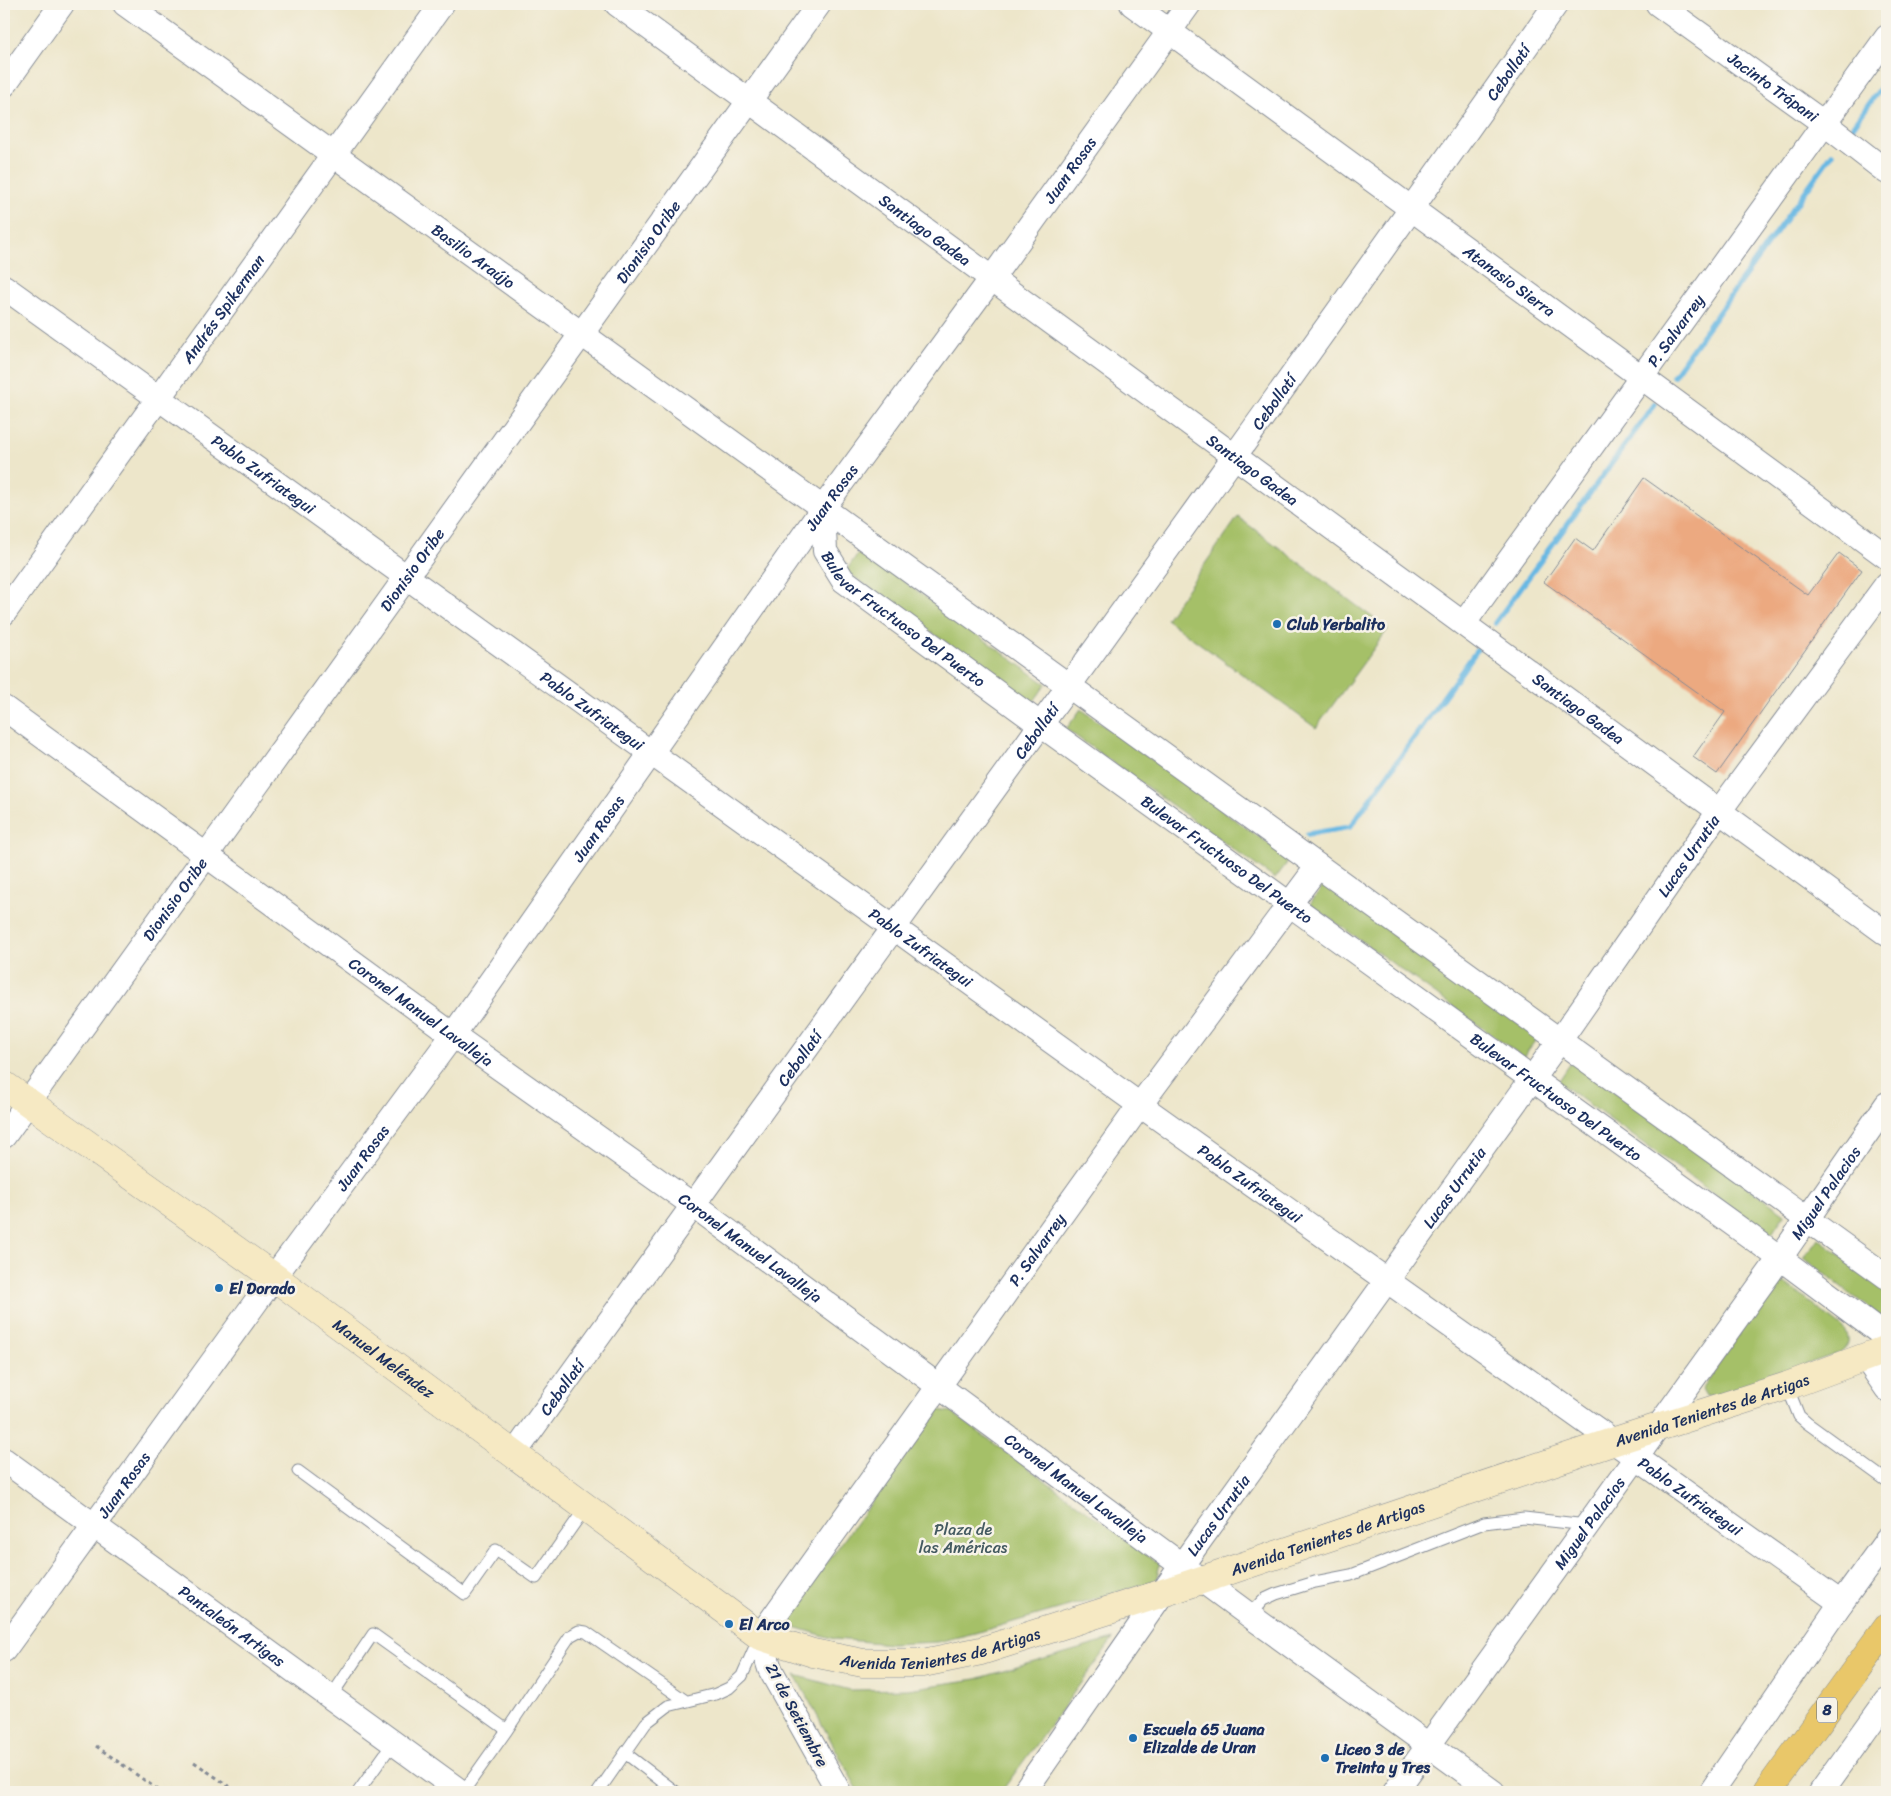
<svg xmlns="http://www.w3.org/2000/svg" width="1891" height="1796" viewBox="0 0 1891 1796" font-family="Sriracha,sans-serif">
	<rect width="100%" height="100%" fill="#f7f3e8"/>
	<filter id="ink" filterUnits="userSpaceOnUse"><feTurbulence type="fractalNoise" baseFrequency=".02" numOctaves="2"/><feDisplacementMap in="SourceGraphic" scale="10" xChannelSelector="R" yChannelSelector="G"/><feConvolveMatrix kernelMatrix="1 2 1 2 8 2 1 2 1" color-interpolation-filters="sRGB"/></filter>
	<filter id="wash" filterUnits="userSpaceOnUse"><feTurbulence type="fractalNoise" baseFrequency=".0096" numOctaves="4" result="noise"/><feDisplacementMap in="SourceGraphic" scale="20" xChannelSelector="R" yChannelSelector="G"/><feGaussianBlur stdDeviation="1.12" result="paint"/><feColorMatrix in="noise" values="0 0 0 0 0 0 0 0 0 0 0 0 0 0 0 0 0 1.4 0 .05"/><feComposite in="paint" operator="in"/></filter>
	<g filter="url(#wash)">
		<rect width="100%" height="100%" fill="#ede6ca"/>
		<path fill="#a5c067" stroke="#607862" d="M1238 517 1388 629 1316 728 1166 619Z
			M860 550 1046 684 1032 704 846 571Z
			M1081 709 1290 859 1275 879 1066 729Z
			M1325 884 1538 1037 1523 1057 1310 904Z
			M1572 1061 1785 1214 1771 1235 1558 1082Z
			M1818 1238 1887 1289V1322L1804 1258Z
			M1779 1282 1785 1283 1843 1328C1851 1339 1850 1345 1839 1353L1711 1397 1706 1396 1702 1389 1773 1284Z
			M939 1410 951 1412 1160 1564 1156 1581 975 1633 937 1642 891 1644 835 1639 791 1626 785 1620Z
			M1113 1639 1001 1792H859L795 1675 850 1690 908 1689 976 1679Z"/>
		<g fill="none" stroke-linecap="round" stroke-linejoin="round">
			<path stroke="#68b8e3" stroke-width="5.5" d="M1852 128 1887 79
				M1673 376 1832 154
				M1495 623 1655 404
				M1308 834 1350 827 1477 650"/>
		</g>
		<g id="blocks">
			<path fill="#eca980" d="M1644 478 1808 595 1839 553 1862 570 1717 774 1693 757 1725 712 1544 582 1575 538 1593 551Z"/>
		</g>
	</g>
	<g filter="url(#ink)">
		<use href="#blocks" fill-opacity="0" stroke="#848a94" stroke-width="1"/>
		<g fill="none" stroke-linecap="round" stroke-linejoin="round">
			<g stroke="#848a94" stroke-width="13">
				<path id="lane" d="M1787 1386 1799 1416 1807 1423 1887 1481
					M298 1471 465 1594 496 1550 536 1578 586 1507
					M1249 1615 1263 1600 1276 1594 1315 1582 1351 1575 1484 1523 1524 1518 1587 1525
					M330 1698 373 1634 507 1730
					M625 1753 676 1792
					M358 1792 393 1743
					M463 1792 507 1730 570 1636 579 1631 586 1632 686 1701
					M598 1792 646 1723 668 1706 716 1694 729 1688 742 1676 758 1640"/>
			</g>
			<g stroke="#848a94" stroke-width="26">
				<g id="street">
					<path id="s1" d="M125 4 1887 1277"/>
					<path id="s2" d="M617 4 1887 934"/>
					<path id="s3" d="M1132 4 1887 557"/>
					<path id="s4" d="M1658 4 1825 124 1887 172"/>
					<path d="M4 85 62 4"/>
					<path id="s5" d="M4 287 1140 1105 1841 1603"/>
					<path id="s6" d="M823 508 825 551 843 580 1041 725 1780 1258 1887 1338"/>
					<path id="s7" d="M4 613 442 4"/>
					<path id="s8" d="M1464 623 1887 37"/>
					<path id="s9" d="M4 708 453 1035 693 1205 1249 1615 1493 1792"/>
					<path id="s10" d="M4 1136 819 4"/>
					<path d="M1865 1357 1887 1389"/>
					<path id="s11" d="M514 1454C861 970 1214 491 1556 4"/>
					<path id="s12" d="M4 1460 461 1792"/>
					<path id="s13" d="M4 1650 274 1277 453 1035 823 508 992 278 1189 4"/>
					<path id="s14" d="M839 1792 770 1669 760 1636 1140 1105 1318 866"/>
					<path id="s15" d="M1024 1792 1182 1565 1560 1040 1720 810 1887 584"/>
					<path id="s16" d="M1395 1792 1780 1258 1887 1104"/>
					<path d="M1711 1792 1841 1603 1887 1540"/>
					<path d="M1821 1792 1887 1700"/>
				</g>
			</g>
			<g stroke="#848a94" stroke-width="29">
				<g id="secondary">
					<path id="s17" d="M4 1085 274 1277 760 1636 813 1653 863 1663H923L981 1651 1163 1593 1615 1441 1787 1386 1887 1349"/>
				</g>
			</g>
			<g stroke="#848a94" stroke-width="29">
				<path id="highway" d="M1767 1792 1887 1627"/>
			</g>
			<path stroke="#848a94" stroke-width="3" stroke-dasharray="4 4" stroke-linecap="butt" d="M96 1746 161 1792
				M194 1762 237 1792"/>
			<use href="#lane" stroke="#fff" stroke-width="11"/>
			<use href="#street" stroke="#fff" stroke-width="24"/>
			<use href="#secondary" stroke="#f6e9c3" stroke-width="28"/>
			<use href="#highway" stroke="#e9c769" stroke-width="28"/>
		</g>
	</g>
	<g fill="#1f6fb2" stroke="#f7f3e8" stroke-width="2">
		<circle cx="1277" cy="624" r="5"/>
		<circle cx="219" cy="1288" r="5"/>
		<circle cx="729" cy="1624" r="5"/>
		<circle cx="1133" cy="1738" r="5"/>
		<circle cx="1325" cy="1758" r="5"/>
	</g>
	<g text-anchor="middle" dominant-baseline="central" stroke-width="5" stroke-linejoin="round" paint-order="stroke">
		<rect fill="#f7f3e8" stroke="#5d6a87" stroke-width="1" x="1817" y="1697.5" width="20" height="25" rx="4"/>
		<g font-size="15" font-weight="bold" fill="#1b2f5e">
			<text x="1827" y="1710">8</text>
		</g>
		<g font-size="16" fill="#1b2f5e" stroke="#f7f3e8">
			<text stroke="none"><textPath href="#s11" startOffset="1702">Cebollatí</textPath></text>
			<text stroke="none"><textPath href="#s4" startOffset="142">Jacinto Trápani</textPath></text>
			<text stroke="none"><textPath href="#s13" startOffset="1824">Juan Rosas</textPath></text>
			<text stroke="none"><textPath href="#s2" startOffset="382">Santiago Gadea</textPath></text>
			<text stroke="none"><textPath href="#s10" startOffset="1102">Dionisio Oribe</textPath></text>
			<text stroke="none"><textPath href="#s1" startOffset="430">Basilio Araújo</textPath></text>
			<text stroke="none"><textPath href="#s3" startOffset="468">Atanasio Sierra</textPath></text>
			<text stroke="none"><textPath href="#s7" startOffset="375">Andrés Spikerman</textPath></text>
			<text stroke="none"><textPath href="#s8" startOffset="361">P. Salvarrey</textPath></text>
			<text stroke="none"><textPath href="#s11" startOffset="1298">Cebollatí</textPath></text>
			<text stroke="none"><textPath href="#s2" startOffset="788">Santiago Gadea</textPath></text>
			<text stroke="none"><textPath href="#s5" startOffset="320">Pablo Zufriategui</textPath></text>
			<text stroke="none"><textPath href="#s13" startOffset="1419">Juan Rosas</textPath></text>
			<text stroke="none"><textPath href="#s10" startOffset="698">Dionisio Oribe</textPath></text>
			<text stroke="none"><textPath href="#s6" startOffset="148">Bulevar Fructuoso Del Puerto</textPath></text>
			<text stroke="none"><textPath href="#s2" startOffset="1192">Santiago Gadea</textPath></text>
			<text stroke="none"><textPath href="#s5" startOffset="725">Pablo Zufriategui</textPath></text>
			<text stroke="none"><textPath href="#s11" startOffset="892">Cebollatí</textPath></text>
			<text stroke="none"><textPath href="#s13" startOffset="1014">Juan Rosas</textPath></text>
			<text stroke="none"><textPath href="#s15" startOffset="1148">Lucas Urrutia</textPath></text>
			<text stroke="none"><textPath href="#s6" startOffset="552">Bulevar Fructuoso Del Puerto</textPath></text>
			<text stroke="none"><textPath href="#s10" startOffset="292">Dionisio Oribe</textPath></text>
			<text stroke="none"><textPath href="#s5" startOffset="1130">Pablo Zufriategui</textPath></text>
			<text stroke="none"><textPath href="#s9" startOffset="516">Coronel Manuel Lavalleja</textPath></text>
			<text stroke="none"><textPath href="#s11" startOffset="488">Cebollatí</textPath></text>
			<text stroke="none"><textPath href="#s6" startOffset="958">Bulevar Fructuoso Del Puerto</textPath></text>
			<text stroke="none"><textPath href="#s13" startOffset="609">Juan Rosas</textPath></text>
			<text stroke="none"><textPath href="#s5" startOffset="1535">Pablo Zufriategui</textPath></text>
			<text stroke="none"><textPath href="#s15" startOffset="742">Lucas Urrutia</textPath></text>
			<text stroke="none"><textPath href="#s16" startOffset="738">Miguel Palacios</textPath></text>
			<text stroke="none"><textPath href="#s9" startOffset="921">Coronel Manuel Lavalleja</textPath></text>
			<text stroke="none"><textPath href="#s14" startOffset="651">P. Salvarrey</textPath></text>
			<text stroke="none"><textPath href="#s17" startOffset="468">Manuel Meléndez</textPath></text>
			<text stroke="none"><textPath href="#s11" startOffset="82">Cebollatí</textPath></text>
			<text stroke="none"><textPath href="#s17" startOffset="1931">Avenida Tenientes de Artigas</textPath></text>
			<text stroke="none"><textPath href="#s13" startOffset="204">Juan Rosas</textPath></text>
			<text stroke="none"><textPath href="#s9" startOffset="1326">Coronel Manuel Lavalleja</textPath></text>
			<text stroke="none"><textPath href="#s5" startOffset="2075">Pablo Zufriategui</textPath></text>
			<text stroke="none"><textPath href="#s15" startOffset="338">Lucas Urrutia</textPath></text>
			<text stroke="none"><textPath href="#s16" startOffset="332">Miguel Palacios</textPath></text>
			<text stroke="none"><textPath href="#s17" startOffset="1526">Avenida Tenientes de Artigas</textPath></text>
			<text stroke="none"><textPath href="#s12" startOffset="282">Pantaleón Artigas</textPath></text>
			<text stroke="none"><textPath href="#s17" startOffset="1121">Avenida Tenientes de Artigas</textPath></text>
			<text transform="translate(797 1715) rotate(62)">21 de Setiembre</text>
		</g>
		<g font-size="16" font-weight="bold" fill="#1b2f5e" stroke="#f7f3e8" text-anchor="start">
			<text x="1287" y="624">Club Yerbalito</text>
			<text x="229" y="1288">El Dorado</text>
			<text x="739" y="1624">El Arco</text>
			<text x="1143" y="1729">Escuela 65 Juana<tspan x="1143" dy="18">Elizalde de Uran</tspan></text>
			<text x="1335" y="1749">Liceo 3 de<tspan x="1335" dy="18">Treinta y Tres</tspan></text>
		</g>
		<g font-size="16" fill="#445a61" stroke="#f7f3e8">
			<text x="963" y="1529">Plaza de<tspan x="963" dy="18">las Américas</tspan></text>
		</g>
	</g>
	<rect width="1891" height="1796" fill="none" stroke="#f7f3e8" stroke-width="20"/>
</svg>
